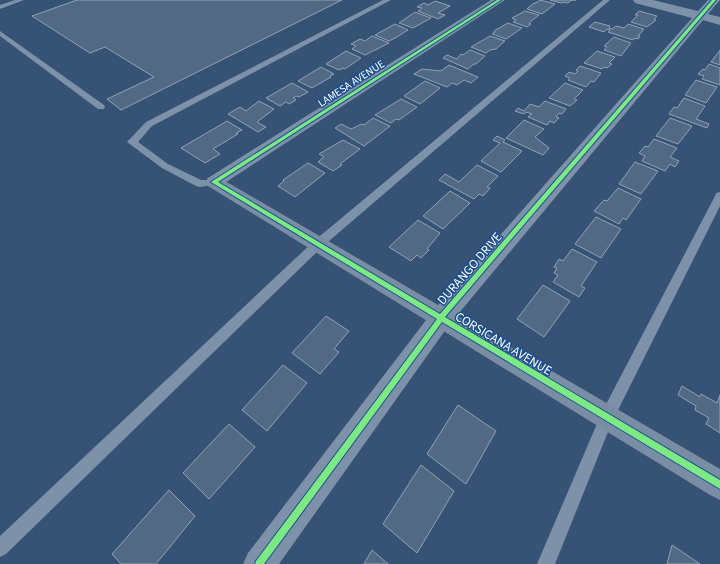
<svg xmlns="http://www.w3.org/2000/svg" width="720" height="564" viewBox="0 0 720 564" font-family="'Source Sans 3',sans-serif">
	<style>
		.building { fill: #526984; stroke: #92a2b6 }
		.lines { fill: none; stroke-linecap: round; stroke-linejoin: round }
		.lane { fill: #7d92a8; fill-rule: evenodd }
		.street { fill: #7d92a8; fill-rule: evenodd }
		.secondary { fill: #798da4; fill-rule: evenodd }
		.cycleway-casing { stroke: #1b4f8f; stroke-width: 2 }
		.cycleway { fill: #7ce984; fill-rule: evenodd }
		.labels { text-anchor: middle; stroke-width: 3; stroke-linejoin: round; paint-order: stroke }
		.far-street-label { font-size: 11px; fill: #fff; stroke: #1b4f8f }
		.street-label { font-size: 13px; fill: #fff; stroke: #1b4f8f }
	</style>
	<rect width="100%" height="100%" fill="#365274"/>
	<g class="building">
		<path d="M 77,0 L 342,0 L 121,110 L 107,99 L 154,77 L 105,47 L 90,53 L 32,16 Z"/>
		<path d="M 540,0 L 555,4 L 542,14 L 527,9 L 534,3 L 536,3 Z"/>
		<path d="M 550,0 L 576,0 L 572,0 L 568,3 L 563,2 L 561,3 Z"/>
		<path d="M 435,1 L 450,6 L 438,13 L 445,15 L 438,19 L 418,11 L 422,8 L 417,7 L 424,3 L 428,5 Z"/>
		<path d="M 525,11 L 539,15 L 529,23 L 531,24 L 527,27 L 513,22 L 516,20 L 512,18 Z"/>
		<path d="M 639,11 L 657,16 L 654,19 L 656,20 L 647,27 L 631,22 L 638,15 L 635,15 Z"/>
		<path d="M 415,12 L 431,18 L 413,28 L 399,23 Z"/>
		<path d="M 595,22 L 610,26 L 609,28 L 612,29 L 616,26 L 624,28 L 628,24 L 644,29 L 638,36 L 640,36 L 638,39 L 635,38 L 633,40 L 608,32 L 610,30 L 607,29 L 604,32 L 589,27 Z"/>
		<path d="M 508,23 L 522,28 L 506,39 L 492,34 L 495,32 L 494,31 Z"/>
		<path d="M 395,24 L 408,30 L 397,37 L 389,41 L 375,35 Z"/>
		<path d="M 372,36 L 389,43 L 365,55 L 352,49 L 356,46 L 351,44 L 360,39 L 365,41 Z"/>
		<path d="M 490,36 L 505,41 L 496,49 L 490,50 L 486,53 L 471,47 Z"/>
		<path d="M 614,37 L 631,43 L 621,56 L 604,50 L 607,47 L 604,46 Z"/>
		<path d="M 470,50 L 485,56 L 476,64 L 474,64 L 468,69 L 443,58 L 447,55 L 457,59 L 461,54 L 463,55 Z"/>
		<path d="M 720,50 L 720,65 L 711,62 Z"/>
		<path d="M 346,51 L 361,58 L 345,69 L 343,68 L 339,70 L 326,64 Z"/>
		<path d="M 597,51 L 615,57 L 609,63 L 612,64 L 607,68 L 604,67 L 602,69 L 584,63 Z"/>
		<path d="M 709,64 L 720,68 L 720,85 L 702,79 L 704,76 L 698,74 L 703,69 L 705,70 Z"/>
		<path d="M 449,65 L 478,77 L 471,83 L 464,80 L 457,85 L 452,83 L 447,87 L 414,74 L 422,69 L 441,71 Z"/>
		<path d="M 580,66 L 601,73 L 594,82 L 591,81 L 586,87 L 568,80 L 570,78 L 565,76 L 569,72 L 575,74 L 578,71 L 576,70 Z"/>
		<path d="M 321,67 L 334,74 L 330,76 L 331,77 L 312,88 L 298,81 Z"/>
		<path d="M 696,80 L 717,87 L 706,103 L 685,95 Z"/>
		<path d="M 425,81 L 440,88 L 420,104 L 404,96 Z"/>
		<path d="M 292,83 L 308,92 L 299,97 L 297,96 L 293,98 L 296,100 L 289,104 L 286,102 L 280,106 L 266,98 Z"/>
		<path d="M 565,83 L 583,90 L 574,99 L 577,100 L 570,106 L 549,98 Z"/>
		<path d="M 684,98 L 705,106 L 696,119 L 709,124 L 707,128 L 669,114 L 674,107 L 677,108 Z"/>
		<path d="M 401,99 L 417,107 L 399,120 L 396,119 L 391,123 L 375,115 Z"/>
		<path d="M 259,101 L 274,109 L 257,122 L 266,127 L 258,132 L 228,114 L 240,107 L 246,111 Z"/>
		<path d="M 545,101 L 566,109 L 562,114 L 559,113 L 556,117 L 559,118 L 554,123 L 550,121 L 547,125 L 528,117 L 532,114 L 526,112 L 524,114 L 515,111 L 518,108 L 524,111 L 530,104 L 539,107 Z"/>
		<path d="M 373,118 L 390,126 L 364,146 L 335,128 L 341,124 L 351,129 L 362,124 L 364,125 Z"/>
		<path d="M 670,118 L 692,126 L 678,144 L 656,136 Z"/>
		<path d="M 524,120 L 544,129 L 535,137 L 549,148 L 543,155 L 506,138 Z"/>
		<path d="M 227,121 L 242,130 L 236,133 L 238,134 L 213,149 L 220,154 L 205,163 L 181,148 Z"/>
		<path d="M 497,136 L 505,140 L 503,142 L 522,151 L 501,172 L 481,161 L 500,143 L 493,140 Z"/>
		<path d="M 654,139 L 677,148 L 670,157 L 679,161 L 675,167 L 670,164 L 665,171 L 642,161 L 645,156 L 639,153 L 645,146 L 648,147 Z"/>
		<path d="M 343,140 L 360,149 L 340,164 L 342,165 L 333,171 L 318,162 L 324,157 L 319,154 Z"/>
		<path d="M 635,162 L 658,171 L 641,194 L 619,184 Z"/>
		<path d="M 308,163 L 325,173 L 295,197 L 278,186 L 284,181 L 283,180 Z"/>
		<path d="M 477,165 L 498,176 L 487,187 L 490,188 L 483,196 L 479,194 L 474,199 L 439,180 L 445,174 L 459,182 Z"/>
		<path d="M 618,188 L 641,199 L 626,220 L 623,218 L 619,224 L 594,211 L 604,200 L 607,201 Z"/>
		<path d="M 450,191 L 470,203 L 443,229 L 423,216 Z"/>
		<path d="M 596,217 L 621,229 L 601,258 L 575,244 Z"/>
		<path d="M 418,220 L 440,233 L 427,249 L 429,250 L 421,258 L 417,255 L 411,261 L 389,247 Z"/>
		<path d="M 572,249 L 597,262 L 581,286 L 585,288 L 579,297 L 553,282 L 558,275 L 554,273 L 557,268 L 554,267 L 559,259 L 563,261 Z"/>
		<path d="M 543,285 L 570,301 L 544,337 L 517,319 Z"/>
		<path d="M 326,316 L 349,331 L 334,349 L 339,352 L 320,374 L 292,353 Z"/>
		<path d="M 283,365 L 307,383 L 267,431 L 242,410 Z"/>
		<path d="M 682,386 L 700,397 L 701,394 L 717,403 L 720,395 L 720,433 L 706,424 L 709,418 L 695,410 L 696,406 L 678,395 Z"/>
		<path d="M 458,405 L 496,431 L 466,484 L 427,454 Z"/>
		<path d="M 229,424 L 255,447 L 209,499 L 183,473 Z"/>
		<path d="M 421,465 L 454,491 L 417,553 L 383,524 Z"/>
		<path d="M 169,490 L 195,516 L 156,564 L 121,564 L 112,554 Z"/>
		<path d="M 672,545 L 700,564 L 667,564 Z"/>
		<path d="M 372,550 L 388,564 L 364,564 Z"/>
	</g>
	<g class="lines">
		<g class="lane">
			<path d="M 15,0 L 24,0 L 0,9 L 0,5 Z"/>
			<path d="M 383,0 L 391,0 L 152,126 L 138,142 L 168,164 L 201,180 L 218,180 L 219,182 L 218,184 L 200,187 L 196,186 L 162,168 L 127,142 L 146,122 Z"/>
			<path d="M 603,0 L 610,0 L 322,247 L 6,554 L 0,557 L 0,536 L 314,241 Z"/>
			<path d="M 0,31 L 104,105 L 105,107 L 104,109 L 98,109 L 0,36 Z"/>
			<path d="M 720,192 L 720,206 L 612,422 L 555,564 L 537,564 L 602,412 L 715,196 L 716,193 Z"/>
		</g>
		<g class="street">
			<path d="M 491,0 L 505,0 L 220,186 L 214,188 L 208,186 L 205,182 L 208,178 Z"/>
			<path d="M 633,0 L 653,0 L 698,11 L 708,0 L 720,0 L 708,14 L 720,17 L 720,25 L 703,20 L 449,325 L 279,564 L 243,564 L 248,553 L 433,311 L 692,18 L 635,3 Z"/>
		</g>
		<path class="secondary" d="M 214,176 L 220,178 L 720,469 L 720,500 L 710,495 L 208,186 L 205,182 L 208,178 Z"/>
		<defs>
			<path id="cycleway" d="M 497,0 L 501,0 L 218,182 L 440,314 L 712,0 L 716,0 L 445,317 L 720,480 L 720,489 L 442,322 L 264,564 L 255,564 L 256,561 L 437,319 L 211,182 Z"/>
		</defs>
		<use href="#cycleway" class="cycleway-casing"/>
		<use href="#cycleway" class="cycleway"/>
	</g>
	<g class="labels">
		<g class="far-street-label">
			<text transform="translate(351 83) rotate(-33)" y="4">LAMESA AVENUE</text>
		</g>
		<g class="street-label">
			<text transform="translate(469 268) rotate(-49)" y="5">DURANGO DRIVE</text>
			<text transform="translate(504 343) rotate(31)" y="5">CORSICANA AVENUE</text>
		</g>
	</g>
</svg>
